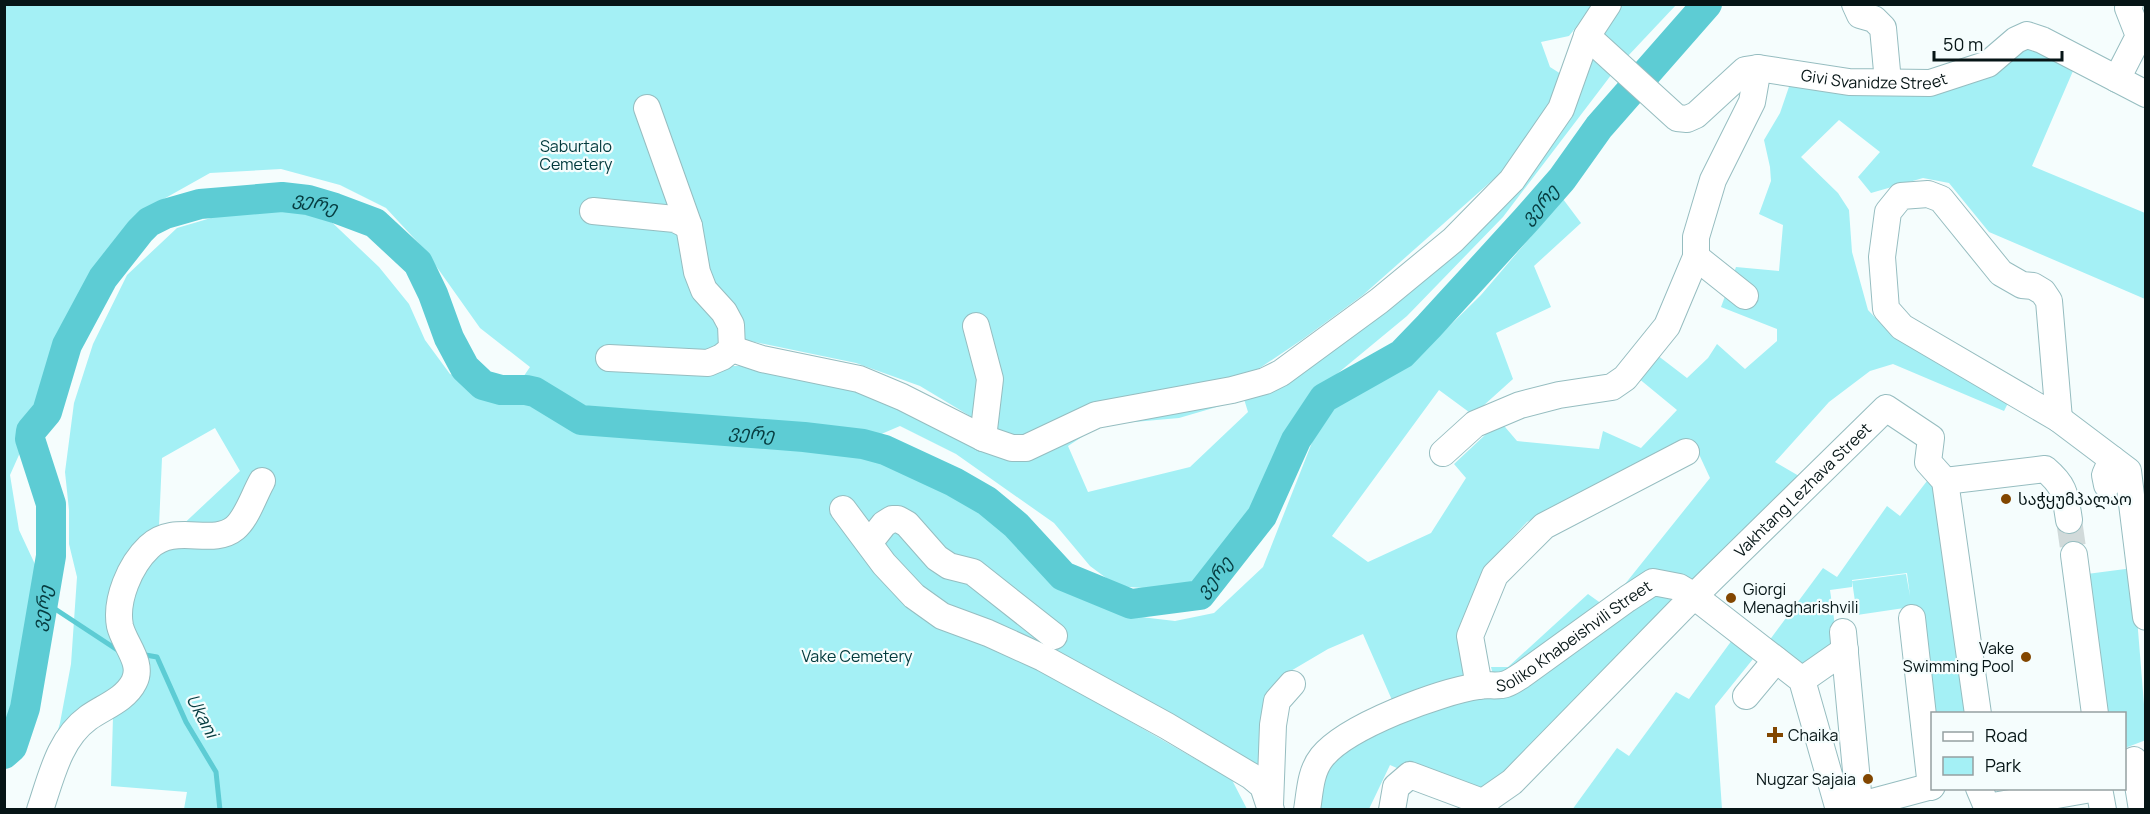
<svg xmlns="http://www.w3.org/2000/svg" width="2150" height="814" viewBox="0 0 2150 814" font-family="Manrope,'Noto Sans Georgian',sans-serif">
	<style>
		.green { fill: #a4f0f5; fill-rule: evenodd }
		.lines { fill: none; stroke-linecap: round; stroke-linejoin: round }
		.stream { stroke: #5dccd4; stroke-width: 5 }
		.river { stroke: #5dccd4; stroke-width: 30 }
		.minor-tunnel { stroke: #d1dada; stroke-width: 26; stroke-dasharray: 26 13; stroke-linecap: butt }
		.minor-casing { stroke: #96bdc0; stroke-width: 28 }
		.minor { stroke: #fff; stroke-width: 26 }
		.poi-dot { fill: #824600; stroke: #f5fdfd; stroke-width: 2 }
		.labels { text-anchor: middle; stroke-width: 4.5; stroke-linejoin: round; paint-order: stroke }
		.street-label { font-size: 16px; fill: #061516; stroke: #f5fdfd }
		.park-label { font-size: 16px; fill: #01393c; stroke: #f5fdfd }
		.poi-label { font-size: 16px; fill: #061516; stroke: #f5fdfd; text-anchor: start }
		.water-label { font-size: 18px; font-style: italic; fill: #063c40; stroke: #f5fdfd }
	</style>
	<rect width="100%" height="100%" fill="#f5fdfd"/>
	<g class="green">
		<path d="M 4,5 L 1594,5 L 1569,36 L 1541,42 L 1550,67 L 1561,74 L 1561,85 L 1513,162 L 1363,295 L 1303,339 L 1248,376 L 1032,436 L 1006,434 L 975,419 L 920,386 L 856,363 L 750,341 L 723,341 L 724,350 L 733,366 L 750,366 L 858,388 L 1004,456 L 1095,421 L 1169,412 L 1362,326 L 1570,109 L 1585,82 L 1594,55 L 1618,66 L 1503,217 L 1407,316 L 1309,397 L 1300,411 L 1258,507 L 1224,557 L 1192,587 L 1156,589 L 1117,586 L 1090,566 L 1054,523 L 956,454 L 900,426 L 837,453 L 875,457 L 945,489 L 1011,532 L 1055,581 L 1124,615 L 1175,621 L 1214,613 L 1263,567 L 1313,440 L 1335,407 L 1424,351 L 1481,295 L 1563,199 L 1581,223 L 1534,266 L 1551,307 L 1496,333 L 1513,379 L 1473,415 L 1439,390 L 1332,536 L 1368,562 L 1431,533 L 1466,478 L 1454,464 L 1500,421 L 1517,441 L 1599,449 L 1603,431 L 1641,448 L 1677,410 L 1632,373 L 1644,345 L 1687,378 L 1708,358 L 1717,344 L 1745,369 L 1777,341 L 1777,329 L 1721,307 L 1736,267 L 1779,271 L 1783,225 L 1759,214 L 1771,181 L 1770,167 L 1764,140 L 1780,113 L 1792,78 L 1927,91 L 2020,43 L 2076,64 L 2032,166 L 2145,213 L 2145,299 L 1989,232 L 1949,183 L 1923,178 L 1871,193 L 1858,177 L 1880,152 L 1839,120 L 1801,157 L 1838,193 L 1849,210 L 1852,252 L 1868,310 L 1886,329 L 2010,399 L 2004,411 L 1893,364 L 1870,371 L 1829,402 L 1775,462 L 1811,483 L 1695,591 L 1659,578 L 1519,671 L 1493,675 L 1491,667 L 1508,667 L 1588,594 L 1602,604 L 1617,594 L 1710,478 L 1697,450 L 1684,446 L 1527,522 L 1487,565 L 1469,675 L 1392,700 L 1363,634 L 1328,649 L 1289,672 L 1270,788 L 1079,692 L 1232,780 L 1247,809 L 184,809 L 187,792 L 111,786 L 113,717 L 52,751 L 60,723 L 71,664 L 77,577 L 69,544 L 69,510 L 65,472 L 74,403 L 93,344 L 127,275 L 177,228 L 255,205 L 321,212 L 379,267 L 409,304 L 425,340 L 450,374 L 479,383 L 515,389 L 530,367 L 480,328 L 424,249 L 386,208 L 340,185 L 281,169 L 210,173 L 153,205 L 94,288 L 66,340 L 40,408 L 10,475 L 19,530 L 40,575 L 43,588 L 22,709 L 8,736 L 5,737 ZM 1244,399 L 1248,412 L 1190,467 L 1088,492 L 1068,446 L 1100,425 L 1179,418 ZM 215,428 L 240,471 L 176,531 L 159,526 L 162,458 Z"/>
		<path d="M 1618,5 L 1676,5 L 1627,57 L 1597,35 Z"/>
		<path d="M 1937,468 L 1973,713 L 1932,714 L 1911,607 L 1857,615 L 1852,581 L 1906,574 L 1910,596 L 1907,573 L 1852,580 L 1852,587 L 1830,590 L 1838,648 L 1799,670 L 1766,645 L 1823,568 L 1837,577 L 1887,506 L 1900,516 Z"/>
		<path d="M 2133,568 L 2145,717 L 2146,740 L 2125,748 L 2124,714 L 2104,713 L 2087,574 Z"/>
		<path d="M 1654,586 L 1688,598 L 1474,802 L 1390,765 L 1369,809 L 1317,810 L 1322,776 L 1338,751 L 1478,690 Z"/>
		<path d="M 1735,636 L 1757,654 L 1715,706 L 1722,809 L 1572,810 L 1617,748 L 1629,756 L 1676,692 L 1689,699 Z"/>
	</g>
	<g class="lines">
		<g class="stream">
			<path d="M 43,601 L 119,651"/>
			<path d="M 140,654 L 157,657 L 186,722 L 216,772 L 220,810"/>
		</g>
		<path class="river" id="s1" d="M 4,754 L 12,747 L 25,708 L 51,556 L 51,504 L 30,439 L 31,431 L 47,412 L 67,345 L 103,278 L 140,231 L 149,222 L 165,214 L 200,204 L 282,197 L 308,200 L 335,208 L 375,223 L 418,263 L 433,294 L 449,338 L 465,368 L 483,385 L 501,390 L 526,390 L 535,392 L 581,420 L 804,437 L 863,444 L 885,450 L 954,482 L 987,501 L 1016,525 L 1063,576 L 1131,604 L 1200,595 L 1262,516 L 1296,440 L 1324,398 L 1402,354 L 1429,326 L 1526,220 L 1562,179 L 1599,127 L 1707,4"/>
		<path class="minor-tunnel" d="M 2069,520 L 2074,555"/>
		<defs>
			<g id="minor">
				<path d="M 1855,4 L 1860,15 L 1874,19 L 1883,28 L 1888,82"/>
				<path d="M 1587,36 L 1677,118 L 1687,119 L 1696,115 L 1745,70 L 1758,68"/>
				<path d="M 2117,79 L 2139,36 L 2128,8 L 2130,4"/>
				<path d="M 1928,194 L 1941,199 L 2001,273 L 2022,285 L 2033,286 L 2043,292 L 2049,301 L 2059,419 L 1902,327 L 1886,309 L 1882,257 L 1888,212 L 1901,196 Z"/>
				<path d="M 593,211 L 675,219 L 689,226"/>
				<path id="s2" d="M 1745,296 L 1696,257 L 1696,237 L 1713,180 L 1752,102 L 1758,68 L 1849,82 L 1930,83 L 1988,64 L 2016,40 L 2027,35 L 2042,40 L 2146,94"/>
				<path d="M 976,326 L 990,379 L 983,438"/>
				<path d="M 732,349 L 762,359 L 859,379 L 902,397 L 983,438 L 1012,448 L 1026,448 L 1096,415 L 1232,390 L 1265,381 L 1281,373 L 1379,301 L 1453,240 L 1512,180 L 1561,109 L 1587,36 L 1608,4"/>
				<path d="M 609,358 L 708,363 L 722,357 L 732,349 L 731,325 L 724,312 L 704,290 L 697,272 L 689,226 L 647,108"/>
				<path d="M 2059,419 L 2128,471 L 2146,617"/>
				<path d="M 1443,453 L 1475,424 L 1520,405 L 1559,395 L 1612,387 L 1625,378 L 1667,326 L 1696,257"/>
				<path d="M 1945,481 L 2045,469 C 2065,486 2065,494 2069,520"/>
				<path d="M 2107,485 L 2105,475 L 2112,459"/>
				<path d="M 843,509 L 884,564 L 914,596 L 942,616 L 988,633 L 1043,658 L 1167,726 L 1251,776 L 1263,786 L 1271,810"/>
				<path d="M 869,543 L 884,524 L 892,519 L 898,519 L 907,524 L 937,558 L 949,566 L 973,572 L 1054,636"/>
				<path d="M 2074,555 L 2095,714"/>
				<path d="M 1912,618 L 1931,787"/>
				<path d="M 1843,632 L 1858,792 L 1861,805"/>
				<path d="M 1802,680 L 1845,650"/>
				<path d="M 1479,686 L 1470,636 L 1495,575 L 1544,526 L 1686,452"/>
				<path d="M 1746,696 L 1776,660"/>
				<path d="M 2134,760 L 2142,810"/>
				<path d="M 1979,788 L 1987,807 L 2097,788"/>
				<path d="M 2099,788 L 2103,810"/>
				<path d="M 1270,805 L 1273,725 L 1277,701 L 1292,684"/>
				<path d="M 40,810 C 51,778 59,739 88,718 C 103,707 125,700 134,682 C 144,663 124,644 120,626 C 115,600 130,565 149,547 C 175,522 212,547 235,528 C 247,518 254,495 262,481"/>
				<path id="s3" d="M 1307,810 C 1310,792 1310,772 1322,757 C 1347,726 1439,692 1479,686 C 1487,684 1498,687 1506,684 C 1512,682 1517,678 1522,675 L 1627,599 L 1653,582 L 1679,587 L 1694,596 L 1802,680 L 1839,810"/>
				<path d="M 1392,810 L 1396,787 L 1410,775 L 1485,803"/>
				<path id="s4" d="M 1482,810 L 1489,798 L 1512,782 L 1682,608 L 1886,408 L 1931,438 L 1928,462 L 1945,481 L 1978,714"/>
				<path d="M 1856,810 L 1861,805 L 1932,786"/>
			</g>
		</defs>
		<use href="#minor" class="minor-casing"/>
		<use href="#minor" class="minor"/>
	</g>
	<g class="poi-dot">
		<circle cx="2006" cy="499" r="6"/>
		<circle cx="1731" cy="598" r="6"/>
		<circle cx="2026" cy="657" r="6"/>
		<path d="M1772 726h6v6h6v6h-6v6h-6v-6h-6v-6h6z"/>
		<circle cx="1868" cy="779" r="6"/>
	</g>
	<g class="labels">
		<g class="street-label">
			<text dy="6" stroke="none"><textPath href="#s2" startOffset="381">Givi Svanidze Street</textPath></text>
			<text dy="6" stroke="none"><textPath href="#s4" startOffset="454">Vakhtang Lezhava Street</textPath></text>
			<text dy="6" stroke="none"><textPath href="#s3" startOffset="340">Soliko Khabeishvili Street</textPath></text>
		</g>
		<g class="park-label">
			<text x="576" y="152">Saburtalo<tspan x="576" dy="18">Cemetery</tspan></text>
			<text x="857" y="662">Vake Cemetery</text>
		</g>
		<g class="poi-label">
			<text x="2018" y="505">საჭყუმპალაო</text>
			<text x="1743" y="595">Giorgi<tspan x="1743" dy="18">Menagharishvili</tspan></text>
			<text x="2014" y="654" text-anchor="end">Vake<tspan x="2014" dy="18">Swimming Pool</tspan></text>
			<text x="1788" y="741">Chaika</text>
			<text x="1856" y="785" text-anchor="end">Nugzar Sajaia</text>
		</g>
		<g class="water-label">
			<text dy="6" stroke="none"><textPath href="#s1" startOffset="2314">ვერე</textPath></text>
			<text dy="6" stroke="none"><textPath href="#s1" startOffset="748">ვერე</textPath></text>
			<text dy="6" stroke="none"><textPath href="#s1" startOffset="1288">ვერე</textPath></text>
			<text dy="6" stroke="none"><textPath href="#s1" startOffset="1810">ვერე</textPath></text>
			<text dy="6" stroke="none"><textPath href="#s1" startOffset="153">ვერე</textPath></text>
			<text transform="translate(202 716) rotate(62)" y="6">Ukani</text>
		</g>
	</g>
	<rect width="2150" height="814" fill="none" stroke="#061516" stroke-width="12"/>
	<rect x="1931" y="712" width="195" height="78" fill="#f5fdfd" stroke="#95a0a1" stroke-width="1.5"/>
	<rect x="1943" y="732" width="30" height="9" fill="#ffffff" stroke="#95a0a1" stroke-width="1.5"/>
	<text x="1985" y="742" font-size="18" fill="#061516">Road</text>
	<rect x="1943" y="757" width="30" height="18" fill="#a4f0f5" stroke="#95a0a1" stroke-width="1.5"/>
	<text x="1985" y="772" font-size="18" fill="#061516">Park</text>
	<path d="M1934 51v9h128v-9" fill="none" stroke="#061516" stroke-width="3"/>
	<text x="1943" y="51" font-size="18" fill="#061516" stroke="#f5fdfd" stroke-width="4.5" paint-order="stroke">50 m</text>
</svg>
